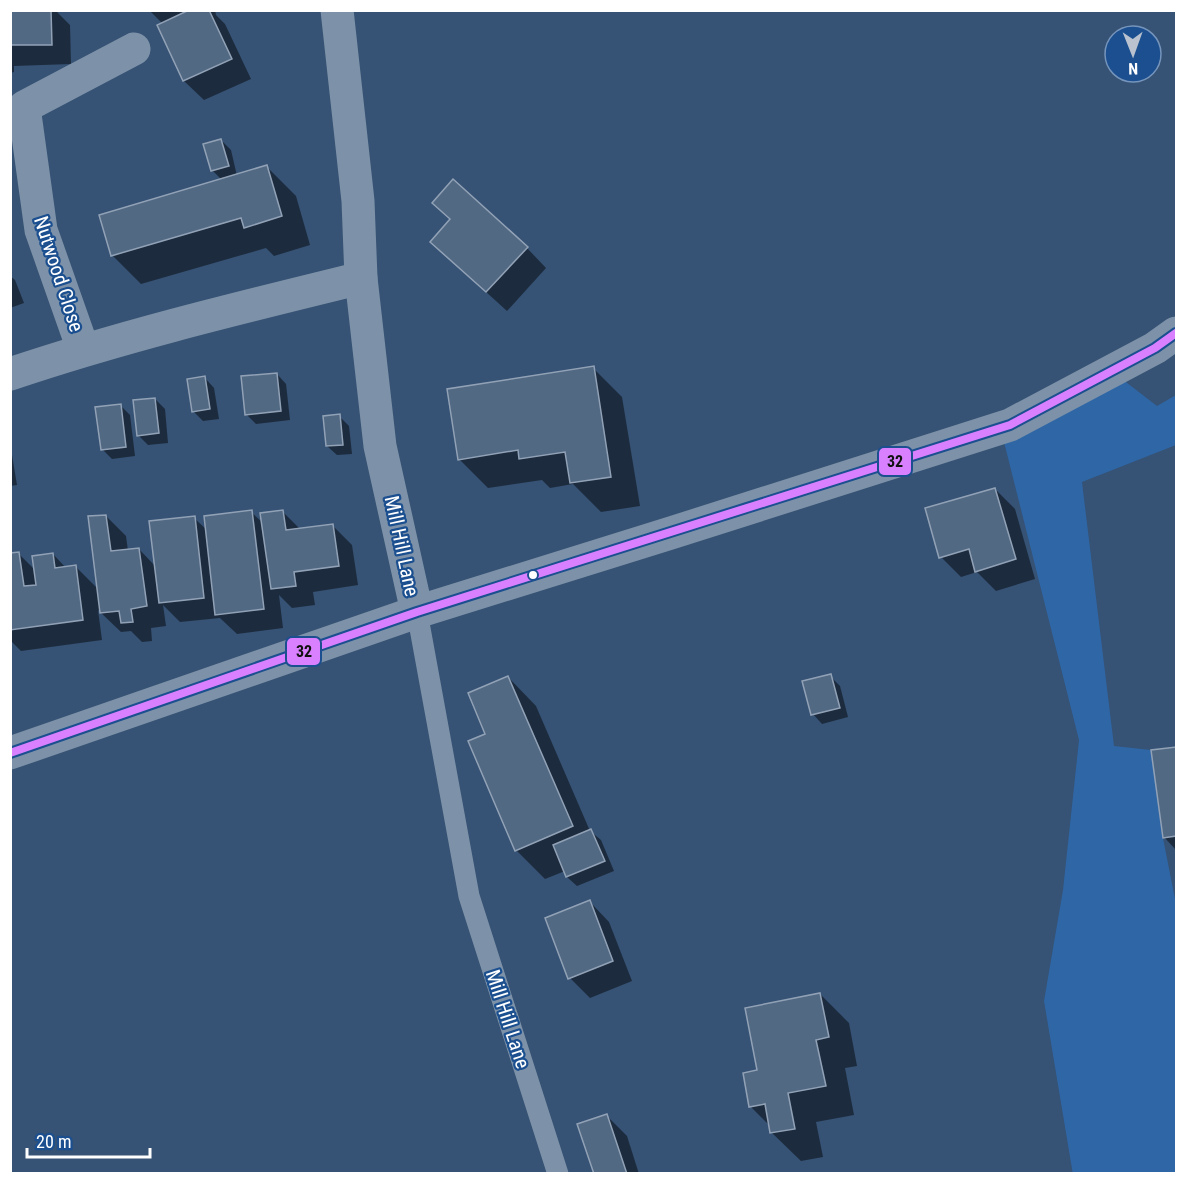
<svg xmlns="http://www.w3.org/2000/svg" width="1187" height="1184" viewBox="0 0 1187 1184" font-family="'Roboto Condensed',sans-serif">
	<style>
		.green { fill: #2f66a5 }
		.shadow { fill: #0007 }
		.building { fill: #526984; stroke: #92a2b6; stroke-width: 1.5 }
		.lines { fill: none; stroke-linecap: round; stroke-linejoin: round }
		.service { stroke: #7d92a8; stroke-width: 21 }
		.minor { stroke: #7d92a8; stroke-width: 33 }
		.bus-1-casing { stroke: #1b4f8f; stroke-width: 12 }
		.bus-1 { stroke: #d880ff; stroke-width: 8 }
		.bus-dot { fill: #fff; stroke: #1b4f8f; stroke-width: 2 }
		.labels { text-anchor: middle; stroke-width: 4.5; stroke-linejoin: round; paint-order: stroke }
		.street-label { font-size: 20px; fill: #fff; stroke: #1b4f8f }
		.line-badge { stroke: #1b4f8f; stroke-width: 2 }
		.pale-badge-label { font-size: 16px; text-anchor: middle; font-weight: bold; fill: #111 }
	</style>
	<rect width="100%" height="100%" fill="#365274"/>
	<path class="green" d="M 1122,379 L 1157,406 L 1176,395 L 1176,445 L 1082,482 L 1114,746 L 1151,750 L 1163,838 L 1176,904 L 1176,1173 L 1073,1174 L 1072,1169 L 1044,1001 L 1063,890 L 1079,740 L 1004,442 Z"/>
	<g class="shadow">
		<path d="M 10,10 L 55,10 L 70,25 L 71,64 L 14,66 L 14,72 L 10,73 Z"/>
		<path d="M 149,10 L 215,10 L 216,15 L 225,24 L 251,79 L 204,100 L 184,81 L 159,26 L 163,24 Z"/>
		<path d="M 221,140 L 231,150 L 237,176 L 267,167 L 296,196 L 310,245 L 274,256 L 266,248 L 141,284 L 112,255 L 222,180 L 212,170 Z"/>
		<path d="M 434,203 L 527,248 L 546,268 L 507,311 L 452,261 L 451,220 Z"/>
		<path d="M 10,276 L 15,280 L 24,303 L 10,308 Z"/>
		<path d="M 593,368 L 622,397 L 640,506 L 601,512 L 573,484 L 550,488 L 542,480 L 488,488 L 459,459 Z"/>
		<path d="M 277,374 L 286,384 L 290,420 L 256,424 L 246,414 Z"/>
		<path d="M 205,378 L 214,388 L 219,419 L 203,421 L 193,411 Z"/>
		<path d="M 155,399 L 165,409 L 168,443 L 148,445 L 138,435 Z"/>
		<path d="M 120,405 L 130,415 L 135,456 L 112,459 L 102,449 Z"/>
		<path d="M 339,416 L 349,426 L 352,454 L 337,455 L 327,446 Z"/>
		<path d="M 10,443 L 17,485 L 10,486 Z"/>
		<path d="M 995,489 L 1015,509 L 1035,579 L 996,591 L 977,572 L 961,577 L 941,557 Z"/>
		<path d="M 282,511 L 301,530 L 332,525 L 352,545 L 358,585 L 313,592 L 315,605 L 292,608 L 279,595 L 283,628 L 237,634 L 220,618 L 180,622 L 163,605 L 166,626 L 151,628 L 152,641 L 142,642 L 131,631 L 121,632 L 98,610 L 102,640 L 21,651 L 10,640 L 10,555 L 19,554 L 36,571 L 53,554 L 66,568 L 75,566 L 98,589 L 106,516 L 126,536 L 128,551 L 139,549 L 156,567 L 194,518 L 207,530 L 251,512 L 263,523 Z"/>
		<path d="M 830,676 L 840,686 L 848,717 L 822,724 L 813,714 Z"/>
		<path d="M 508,677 L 536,706 L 590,831 L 601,840 L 614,871 L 577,886 L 567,877 L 565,871 L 545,879 L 516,850 L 487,735 Z"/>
		<path d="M 1176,749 L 1176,850 L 1164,837 L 1153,752 Z"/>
		<path d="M 590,902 L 609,922 L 632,981 L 590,998 L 570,978 Z"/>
		<path d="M 820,994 L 849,1023 L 857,1066 L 845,1068 L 854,1115 L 816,1122 L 823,1157 L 801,1161 L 772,1133 L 770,1126 L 751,1107 L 745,1074 L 759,1071 Z"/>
		<path d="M 607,1116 L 627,1136 L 639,1174 L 595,1174 Z"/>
	</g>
	<g class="building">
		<path d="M 10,10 L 51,10 L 52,45 L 10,45 Z"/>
		<path d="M 189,10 L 209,10 L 232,59 L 183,81 L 157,25 Z"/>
		<path d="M 221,139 L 229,166 L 211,171 L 203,144 Z"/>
		<path d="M 267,165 L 282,216 L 244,228 L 241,218 L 111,256 L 99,215 Z"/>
		<path d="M 453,179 L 528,247 L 486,292 L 430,242 L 450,219 L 432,203 Z"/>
		<path d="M 594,366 L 611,477 L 570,483 L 565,452 L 519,459 L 518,450 L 458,460 L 447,389 Z"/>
		<path d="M 277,373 L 281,411 L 245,415 L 241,376 Z"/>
		<path d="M 205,376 L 210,409 L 192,412 L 187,379 Z"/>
		<path d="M 155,398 L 159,433 L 137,436 L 133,400 Z"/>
		<path d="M 121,404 L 126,447 L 101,450 L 95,407 Z"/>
		<path d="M 340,414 L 343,445 L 326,446 L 323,416 Z"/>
		<path d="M 995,488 L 1016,559 L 975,572 L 969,549 L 939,558 L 925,508 Z"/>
		<path d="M 252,510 L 264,609 L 215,615 L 204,516 Z"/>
		<path d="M 283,510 L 286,530 L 333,524 L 339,566 L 294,572 L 296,586 L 271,589 L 260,513 Z"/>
		<path d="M 106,515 L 111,551 L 139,548 L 147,606 L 131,609 L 133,622 L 121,623 L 119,611 L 100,613 L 88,516 Z"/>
		<path d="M 195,516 L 204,598 L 159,603 L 149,521 Z"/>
		<path d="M 19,552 L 24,586 L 36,585 L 32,556 L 53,553 L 55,568 L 76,565 L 83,620 L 10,630 L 10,553 Z"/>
		<path d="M 831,674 L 840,708 L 811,715 L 802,681 Z"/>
		<path d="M 508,676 L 573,826 L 515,851 L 468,741 L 485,734 L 468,693 Z"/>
		<path d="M 1176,747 L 1176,836 L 1163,838 L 1151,750 Z"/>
		<path d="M 591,829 L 605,861 L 566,877 L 553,845 Z"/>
		<path d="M 590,900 L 613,961 L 568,979 L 545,918 Z"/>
		<path d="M 820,993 L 829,1037 L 816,1040 L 826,1086 L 788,1093 L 795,1129 L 770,1133 L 765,1104 L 749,1107 L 743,1073 L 757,1070 L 745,1008 Z"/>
		<path d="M 607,1114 L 627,1174 L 594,1174 L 577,1124 Z"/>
	</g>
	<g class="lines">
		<path class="service" d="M 417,612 L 469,896 L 558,1174"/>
		<g class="minor">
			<path d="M 337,10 L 358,201 L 361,278 L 380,446 L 417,612"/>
			<path d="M 83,349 L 41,230 L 24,107 L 134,49"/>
			<path d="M 10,374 C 126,335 243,307 361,278"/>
			<path d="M 10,753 L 417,612 L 674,532 L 1010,425 L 1155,348 L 1176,333"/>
		</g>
		<defs>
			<path id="bus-1" d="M 10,753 L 417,612 L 1010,425 L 1155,348 L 1176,333"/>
		</defs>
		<use href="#bus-1" class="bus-1-casing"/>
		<use href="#bus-1" class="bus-1"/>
	</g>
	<circle class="bus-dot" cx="533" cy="575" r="5"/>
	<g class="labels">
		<g class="street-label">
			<text transform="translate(59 274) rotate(72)" y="7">Nutwood Close</text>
			<text transform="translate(402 546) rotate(78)" y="7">Mill Hill Lane</text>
			<text transform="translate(508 1019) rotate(72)" y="7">Mill Hill Lane</text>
		</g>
	</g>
	<g class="line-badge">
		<rect x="878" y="447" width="34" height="29" rx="6" fill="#d880ff"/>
		<rect x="286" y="637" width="35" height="29" rx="6" fill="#d880ff"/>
	</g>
	<g class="pale-badge-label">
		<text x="895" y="467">32</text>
		<text x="304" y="657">32</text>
	</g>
	<rect width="1187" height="1184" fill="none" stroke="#ffffff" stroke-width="24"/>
	<g transform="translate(1133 54) rotate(179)"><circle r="28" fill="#1b4f8f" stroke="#7695bc" stroke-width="1.5"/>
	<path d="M0-4.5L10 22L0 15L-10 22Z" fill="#b9c2ce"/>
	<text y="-9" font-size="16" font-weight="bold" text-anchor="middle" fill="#ffffff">N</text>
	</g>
	<path d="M27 1148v9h123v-9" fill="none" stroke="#ffffff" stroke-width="3"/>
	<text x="36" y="1148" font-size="18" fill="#ffffff" stroke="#1b4f8f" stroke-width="4.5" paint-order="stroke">20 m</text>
</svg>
